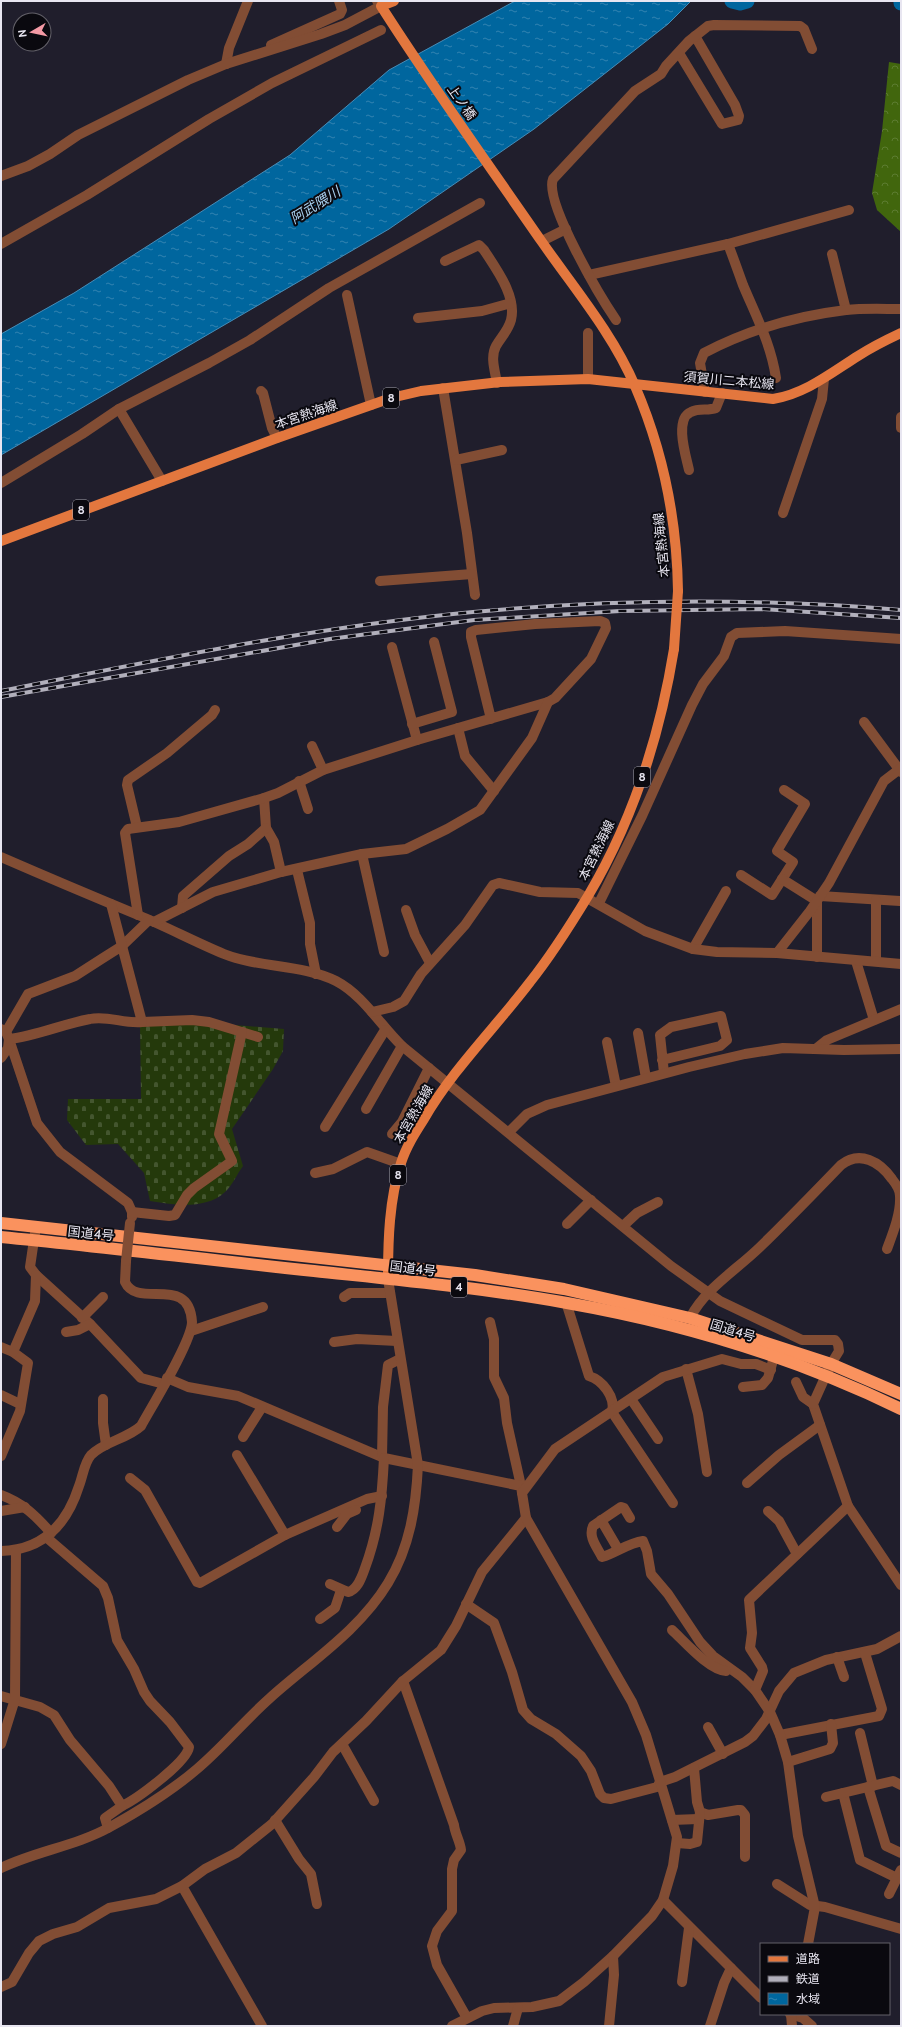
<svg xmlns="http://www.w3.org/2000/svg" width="902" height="2027" viewBox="0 0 902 2027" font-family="Cabin,'Noto Sans JP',sans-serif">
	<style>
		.forest { fill: url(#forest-crowns) }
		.cemetery { fill: url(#cemetery-stones) }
		.water { fill: url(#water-ripples); stroke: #468cb7 }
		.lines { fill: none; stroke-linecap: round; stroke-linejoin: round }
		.river { stroke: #00669e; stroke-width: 15 }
		.minor { stroke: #824d34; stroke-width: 10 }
		.major { stroke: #e3773e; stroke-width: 10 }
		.highway { stroke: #fa925e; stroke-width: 12 }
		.rail-casing { stroke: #b1afbb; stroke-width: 4 }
		.rail { stroke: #0a090f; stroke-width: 2.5; stroke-dasharray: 8; stroke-linecap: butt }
		.minor-bridge { stroke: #824d34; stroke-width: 10 }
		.major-bridge { stroke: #e3773e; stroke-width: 10 }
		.labels { text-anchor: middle; stroke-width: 4; stroke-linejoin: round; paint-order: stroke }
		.shield { fill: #0a090f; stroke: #a5a4ad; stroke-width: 1 }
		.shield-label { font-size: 12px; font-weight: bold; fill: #e8e6f1 }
		.street-label { font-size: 13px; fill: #e8e6f1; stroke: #0a090f }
		.water-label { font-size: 14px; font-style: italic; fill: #aad1f0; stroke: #0a090f }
	</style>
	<defs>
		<pattern id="forest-crowns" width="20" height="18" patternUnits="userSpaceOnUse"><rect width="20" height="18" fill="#41660d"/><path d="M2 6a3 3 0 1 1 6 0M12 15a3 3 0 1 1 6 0" fill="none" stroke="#5c7c31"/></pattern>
		<pattern id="cemetery-stones" width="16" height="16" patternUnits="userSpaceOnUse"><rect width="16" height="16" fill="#24390b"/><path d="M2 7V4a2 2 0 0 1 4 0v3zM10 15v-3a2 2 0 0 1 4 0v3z" fill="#44562f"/></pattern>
		<pattern id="water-ripples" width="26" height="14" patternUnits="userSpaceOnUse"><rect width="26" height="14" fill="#00669e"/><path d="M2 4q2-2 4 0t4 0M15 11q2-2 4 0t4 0" fill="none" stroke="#3283b1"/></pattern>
	</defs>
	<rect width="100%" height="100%" fill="#201e2c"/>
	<path class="forest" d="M 889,62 L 901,64 L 901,232 L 877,210 L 872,193 L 882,131 Z"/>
	<path class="cemetery" d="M 197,1022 L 284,1029 L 283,1051 L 273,1069 L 232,1129 L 243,1166 C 237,1174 232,1186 225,1192 C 206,1210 173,1205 150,1201 L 144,1173 L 118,1144 L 86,1145 L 67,1120 L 68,1099 L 141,1099 L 140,1024 Z"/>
	<path class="water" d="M 515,1 L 691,1 L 668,24 L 534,129 L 389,229 L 1,455 L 1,334 L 74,293 L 290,155 L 389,70 Z"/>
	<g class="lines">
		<g class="river">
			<path d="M 732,1 L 740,3 L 747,1"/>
			<path d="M 901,1 L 901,3"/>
		</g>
		<g class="minor">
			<path d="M 271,45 L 340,14 L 342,10 L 339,1"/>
			<path d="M 679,53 L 722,124 L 738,120 L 739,116 L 735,105 L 695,36"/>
			<path d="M 226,64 L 229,48 L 248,1"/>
			<path d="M 1,176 L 28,166 L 50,154 L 78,135 L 188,80 L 226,64 L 321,34 L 345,25 L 381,6 L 377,1"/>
			<path d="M 542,241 L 566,229"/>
			<path d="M 1,244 L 87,195 L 209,119 L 272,83 L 381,30"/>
			<path d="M 728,244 C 733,257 738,271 743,285 C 756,316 771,344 776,378"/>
			<path d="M 832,254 L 846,310"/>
			<path d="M 445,261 L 479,245 L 484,250 C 496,269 517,296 511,320 C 508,331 501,337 496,346 C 490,357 495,371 497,383"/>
			<path d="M 589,275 L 728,244 L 849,210"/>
			<path d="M 347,295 L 371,405"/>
			<path d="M 418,318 L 482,311 L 511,303"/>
			<path d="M 616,320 C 601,298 544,202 553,179 L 635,91 L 661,74 L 666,66 L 689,41 L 708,26 L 714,25 L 800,26 L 804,29 L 812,49"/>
			<path d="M 588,379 L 588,333"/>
			<path d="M 443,388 L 467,533 L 475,595"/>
			<path d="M 261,391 L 263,393 L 272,428 L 277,438"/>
			<path d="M 705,392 L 700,363 L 704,353 C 748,330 796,316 846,310 C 864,308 883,309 901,309"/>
			<path d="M 119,409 L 162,481"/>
			<path d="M 901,417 L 901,428"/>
			<path d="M 456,460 L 502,450"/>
			<path d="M 689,470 C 686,456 674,419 691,412 C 699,408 708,411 716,408 L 722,393"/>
			<path d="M 1,483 L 82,434 L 119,409 L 209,363 L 250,340 L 329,288 L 480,203"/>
			<path d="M 783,513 L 822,399 L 824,379"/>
			<path d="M 380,581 L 472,574"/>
			<path d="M 392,647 L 417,740"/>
			<path d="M 864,722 L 901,772"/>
			<path d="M 412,724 L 452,712 L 434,642"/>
			<path d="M 458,728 L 465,756 L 494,791"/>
			<path d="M 312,746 L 323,770"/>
			<path d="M 299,781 L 308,809"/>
			<path d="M 264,798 L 266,828 L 274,842 L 281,872"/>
			<path d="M 137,827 L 127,785 L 128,780 L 167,753 L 212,715 L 215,710"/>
			<path d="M 362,854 L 384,952"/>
			<path d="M 1,857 C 47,877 92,896 138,915 C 167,927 195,942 224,954 C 259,968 302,964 336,981 C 363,995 381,1026 402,1046 L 671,1266 L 720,1301 L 802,1340 L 835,1340 L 838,1344 L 839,1351 L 831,1364 L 813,1404 L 848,1506 L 901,1585"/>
			<path d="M 297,870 L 310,923 L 310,944 L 316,974"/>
			<path d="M 741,875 L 772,895 L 793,862 L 777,851 L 805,804 L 784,790"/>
			<path d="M 782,879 L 817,901 L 817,957"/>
			<path d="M 820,896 L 900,901"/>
			<path d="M 599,903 L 642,816 L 692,705 L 703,684 L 724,656 L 731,637 L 737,633 L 785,631 L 901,639"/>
			<path d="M 182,908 L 183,896 L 229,856 L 248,844 L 266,828"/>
			<path d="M 406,910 L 415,935 L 430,963"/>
			<path d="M 138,915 L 125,833 L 128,829 L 179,822 L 264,798 L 278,793 L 323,770 L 417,740 L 548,702 L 555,698 L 591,659 L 606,628 L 605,623 L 600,621 L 535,624 L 476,630 L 471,632 L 471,637 L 491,719"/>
			<path d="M 154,922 L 213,892 L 281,872 L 362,854 L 406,849 L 447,829 L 480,810 L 532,738 L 548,702"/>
			<path d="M 693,949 L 726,891"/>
			<path d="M 777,953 L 810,911 L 829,883 L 884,781 L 901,768"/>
			<path d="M 856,961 L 874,1020"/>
			<path d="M 876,961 L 876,900"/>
			<path d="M 372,1012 L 393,1007 L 404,1001 L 421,974 L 465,925 L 493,885 L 499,883 L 540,892 L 578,893 L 645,931 L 693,949 L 717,952 L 777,953 L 901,964"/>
			<path d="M 142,1022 L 192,1020 L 209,1022 L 258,1037"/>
			<path d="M 1,1029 L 6,1032 L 9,1039 L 37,1123 L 60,1152 L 128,1203 L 132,1212 L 132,1217"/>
			<path d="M 6,1032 L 28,994 L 75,976 L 103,958 L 122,946 L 149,920"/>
			<path d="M 638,1033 L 646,1078"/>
			<path d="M 607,1042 L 616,1086"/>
			<path d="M 817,1048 L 827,1040 L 901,1009"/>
			<path d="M 1,1058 L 8,1048 L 9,1039 C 37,1036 62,1024 90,1019 C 107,1015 124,1024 142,1022 L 111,904"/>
			<path d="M 662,1060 L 720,1046 L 727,1040 L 721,1016 L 671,1027 L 660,1035 L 664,1073"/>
			<path d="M 366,1109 L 402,1046"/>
			<path d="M 325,1127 L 385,1030"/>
			<path d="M 509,1132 L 527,1114 L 547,1105 L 689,1067 L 745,1054 L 783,1048 L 844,1050 L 901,1049"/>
			<path d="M 392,1134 L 402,1122 L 429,1068"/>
			<path d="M 315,1173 L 333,1169 L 367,1152 L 401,1164"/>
			<path d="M 132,1212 L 169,1216 L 175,1215 L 187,1195 L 194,1188 L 232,1161 L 219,1134 L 242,1032"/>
			<path d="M 567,1224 L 591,1200"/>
			<path d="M 623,1226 L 637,1213 L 658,1202"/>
			<path d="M 35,1233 L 30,1267 L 36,1275 L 90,1324 L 141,1378 L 164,1384"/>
			<path d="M 344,1297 L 350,1293 L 390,1293"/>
			<path d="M 566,1302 L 589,1376 C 602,1380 616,1397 612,1412 L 673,1503"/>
			<path d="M 82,1318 L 103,1297"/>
			<path d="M 690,1318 C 705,1289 735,1271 759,1248 C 787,1221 814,1193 841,1165 C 860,1150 880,1162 892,1179 C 896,1184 900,1190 900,1196 C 901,1213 893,1233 887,1249"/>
			<path d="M 490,1322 L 494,1339 L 494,1377 L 504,1398 L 507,1423 L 521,1486"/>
			<path d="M 191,1331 L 263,1307"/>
			<path d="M 66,1332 L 78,1330 L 90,1324"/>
			<path d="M 334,1342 L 357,1339 L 397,1341"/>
			<path d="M 1,1347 L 13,1352 L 28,1363 L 20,1411 L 1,1456"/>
			<path d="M 13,1352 L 35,1301 L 36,1275"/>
			<path d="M 686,1369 L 698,1414 L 707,1472"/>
			<path d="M 167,1378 L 188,1387 L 238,1396 L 384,1458 L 521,1486 L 522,1493"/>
			<path d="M 796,1382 L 803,1397 L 813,1404"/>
			<path d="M 743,1387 L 762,1385 L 768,1378 L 774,1357"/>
			<path d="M 1,1395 L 20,1404"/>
			<path d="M 103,1399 L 103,1423 L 106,1445"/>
			<path d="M 631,1399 L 658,1439"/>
			<path d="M 243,1437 L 262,1407"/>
			<path d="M 237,1455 L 285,1535"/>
			<path d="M 382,1457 L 383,1407 L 388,1365 L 400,1359"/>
			<path d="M 130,1478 L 145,1490 L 197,1582 L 200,1583 L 285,1535 L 367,1499 L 382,1496"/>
			<path d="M 747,1483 L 779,1455 L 820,1425"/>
			<path d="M 1,1495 C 23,1503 36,1516 51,1533"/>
			<path d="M 1,1511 L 25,1507"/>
			<path d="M 768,1511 L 779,1521 L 797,1554"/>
			<path d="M 630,1518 L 624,1508 L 621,1507 L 593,1526 C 588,1537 597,1547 602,1557 C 616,1553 628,1543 643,1541 L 647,1551 L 651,1574 L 668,1594 L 700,1642 L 713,1656 L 742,1677 L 755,1690"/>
			<path d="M 601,1520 L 618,1549"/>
			<path d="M 337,1527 L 347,1514 L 356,1510"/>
			<path d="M 46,1537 L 103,1586 L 108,1598 L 117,1640 L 134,1669 L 144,1692 L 150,1701 L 170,1722 L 189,1747 C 187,1762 137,1799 122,1806"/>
			<path d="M 1,1551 C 43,1550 67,1524 79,1486 C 83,1476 84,1463 91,1455 C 105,1441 127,1439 141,1426 C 152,1406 192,1341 192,1322 C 189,1273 138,1310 125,1282 L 126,1261"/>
			<path d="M 330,1584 L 348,1592 C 358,1590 362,1576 365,1568 C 379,1530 382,1498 384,1458"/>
			<path d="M 466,1604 L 494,1623 L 512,1672 L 523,1710 L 531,1719 L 556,1734 L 581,1756 L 591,1771 L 600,1794 L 604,1798 L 611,1799 L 657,1787 L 660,1782 L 675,1777 L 745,1742 L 753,1736 L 766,1719 L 779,1691 L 794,1673 L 826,1660 L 877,1649 L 901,1636"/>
			<path d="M 320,1619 L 335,1608 L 341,1590"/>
			<path d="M 672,1630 C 685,1642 709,1670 726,1671"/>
			<path d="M 837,1657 L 844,1677"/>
			<path d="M 403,1681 L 454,1825 C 455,1834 460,1841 461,1850 L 454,1860 L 452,1869 L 452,1911 L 437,1931 L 432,1946 L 437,1965 L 467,2018"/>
			<path d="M 1,1696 L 40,1707 L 54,1715 L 70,1740 L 109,1786 L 122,1806 L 105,1818 L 108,1828"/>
			<path d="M 708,1727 L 723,1754"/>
			<path d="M 860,1733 L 873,1786"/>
			<path d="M 780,1735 L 879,1716 L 882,1709 L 865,1653"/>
			<path d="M 1,1744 L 15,1699 L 16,1551"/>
			<path d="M 342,1744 L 374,1801"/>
			<path d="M 788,1762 L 830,1749 L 833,1743 L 831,1724"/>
			<path d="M 694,1768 L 697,1802 L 700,1812 L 708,1815 L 738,1810 L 741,1810 L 745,1815 L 745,1857"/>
			<path d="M 868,1787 L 886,1846 L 901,1853"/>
			<path d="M 843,1793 L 860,1860 L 897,1878"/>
			<path d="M 826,1797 L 893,1781 L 901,1785"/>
			<path d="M 275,1820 L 299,1859 L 311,1874 L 317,1904"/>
			<path d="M 672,1820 L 698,1819"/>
			<path d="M 677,1843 L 690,1844 L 697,1842 L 700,1812"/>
			<path d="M 1,1868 C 36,1851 76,1846 110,1827 C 141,1810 170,1792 197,1769 C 223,1747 244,1721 270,1698 C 310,1662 359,1631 388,1583 C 410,1547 416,1507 418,1465 L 388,1279"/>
			<path d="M 777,1884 L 810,1905 L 825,1907 L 901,1929"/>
			<path d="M 182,1886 L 262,2026"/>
			<path d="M 889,1894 L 901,1870"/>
			<path d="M 663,1900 L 761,1998"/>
			<path d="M 808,1944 L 815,1907 L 798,1836 L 788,1762 L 780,1735 L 770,1712 L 755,1690 L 763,1671 L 762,1667 L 750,1648 L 752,1633 L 749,1600 L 848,1506"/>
			<path d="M 682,1982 L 689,1928"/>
			<path d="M 1,1987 L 12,1982 L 29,1953 L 39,1941 L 53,1934 L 77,1927 L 109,1908 L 156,1899 L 182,1886 L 205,1869 L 236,1853 L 272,1824 L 314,1777 L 333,1752 L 366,1721 L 403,1681 L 441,1650 L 456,1626 L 482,1572 L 526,1518"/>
			<path d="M 790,2014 L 803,2018 L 812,2026"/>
			<path d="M 791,2014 L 792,2026"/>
			<path d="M 452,2026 L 482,2011 L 494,2008 L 532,2007 L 559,2001 L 584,1982 L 613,1956 L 652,1916 L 663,1900 L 673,1866 L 677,1837 L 646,1735 L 632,1702 L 526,1518 L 522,1493 L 555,1449 L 663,1377 L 722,1359 L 741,1364 L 756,1364 L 771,1370"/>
			<path d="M 513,2026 L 518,2008"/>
			<path d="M 609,2026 L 614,1975 L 613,1956"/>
			<path d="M 710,2026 L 724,1983 L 731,1968"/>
		</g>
		<g class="major">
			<path d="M 394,1 L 381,6 C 432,86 488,164 542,242 C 574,288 613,334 635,386 C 663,451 677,520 678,591"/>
			<path d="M 1,541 L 277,438 L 391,398 L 421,391 L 500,382 L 588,379 L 773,399 C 805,394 831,373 858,356 C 872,347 886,340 901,333"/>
			<path d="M 388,1279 C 388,1241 389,1200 401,1163 C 406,1147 415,1133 424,1119 C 453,1069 495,1028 530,982 C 550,957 571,924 588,896 C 632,822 660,735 674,649"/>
		</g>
		<g class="highway">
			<path d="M 1,1223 L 475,1275 L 564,1289 L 690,1318 L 831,1364 L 901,1394"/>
			<path d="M 1,1237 C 105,1247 210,1260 314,1271 C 398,1280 483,1288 567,1303 C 681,1323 796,1358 901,1409"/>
		</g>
		<defs>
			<g id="rail">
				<path d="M 1,691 C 157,660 314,627 473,612 C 615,599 759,598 901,610"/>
				<path d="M 1,697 L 330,639 L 474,620 L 620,611 L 761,609 L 901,618"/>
			</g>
		</defs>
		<use href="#rail" class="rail-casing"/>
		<use href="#rail" class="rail"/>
		<path class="minor-bridge" d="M 126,1261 L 130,1223"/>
		<path class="major-bridge" d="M 674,649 L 678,591"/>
	</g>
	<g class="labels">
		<g class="shield">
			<rect x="383" y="388" width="16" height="20" rx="3"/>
			<rect x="73" y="500" width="16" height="20" rx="3"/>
			<rect x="634" y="767" width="16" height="20" rx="3"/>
			<rect x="390" y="1165" width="16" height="20" rx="3"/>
			<rect x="451" y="1277" width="16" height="20" rx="3"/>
		</g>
		<g class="shield-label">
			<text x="391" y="402">8</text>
			<text x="81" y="514">8</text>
			<text x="642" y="781">8</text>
			<text x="398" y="1179">8</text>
			<text x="459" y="1291">4</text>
		</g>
		<g class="street-label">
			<text transform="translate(462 102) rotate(55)" y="5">上ノ橋</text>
			<text transform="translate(729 380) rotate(5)" y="5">須賀川二本松線</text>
			<text transform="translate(306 414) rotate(-19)" y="5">本宮熱海線</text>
			<text transform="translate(661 545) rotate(-96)" y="5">本宮熱海線</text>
			<text transform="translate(596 850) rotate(-64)" y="5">本宮熱海線</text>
			<text transform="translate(413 1114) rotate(-60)" y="5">本宮熱海線</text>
			<text transform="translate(91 1233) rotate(6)" y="5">国道4号</text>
			<text transform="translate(413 1268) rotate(7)" y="5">国道4号</text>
			<text transform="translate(733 1330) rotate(17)" y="5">国道4号</text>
		</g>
		<g class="water-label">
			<text transform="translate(315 205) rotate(-32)" y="5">阿武隈川</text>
		</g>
	</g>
	<rect width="902" height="2027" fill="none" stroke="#e8e6f1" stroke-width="4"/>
	<rect x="760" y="1943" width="130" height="72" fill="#0a090f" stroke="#636169"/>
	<rect x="768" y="1956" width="20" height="6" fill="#e3773e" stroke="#636169"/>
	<text x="796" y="1963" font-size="12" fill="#e8e6f1">道路</text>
	<rect x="768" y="1976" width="20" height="6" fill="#b1afbb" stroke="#636169"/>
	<text x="796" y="1983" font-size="12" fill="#e8e6f1">鉄道</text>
	<rect x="768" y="1993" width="20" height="12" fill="url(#water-ripples)" stroke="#636169"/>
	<text x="796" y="2003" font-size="12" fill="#e8e6f1">水域</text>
	<g transform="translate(32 32) rotate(261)"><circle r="19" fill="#0a090f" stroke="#636169"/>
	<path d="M0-3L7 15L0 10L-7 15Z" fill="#f49aa5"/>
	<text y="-6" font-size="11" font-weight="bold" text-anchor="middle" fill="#e8e6f1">N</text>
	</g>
</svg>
